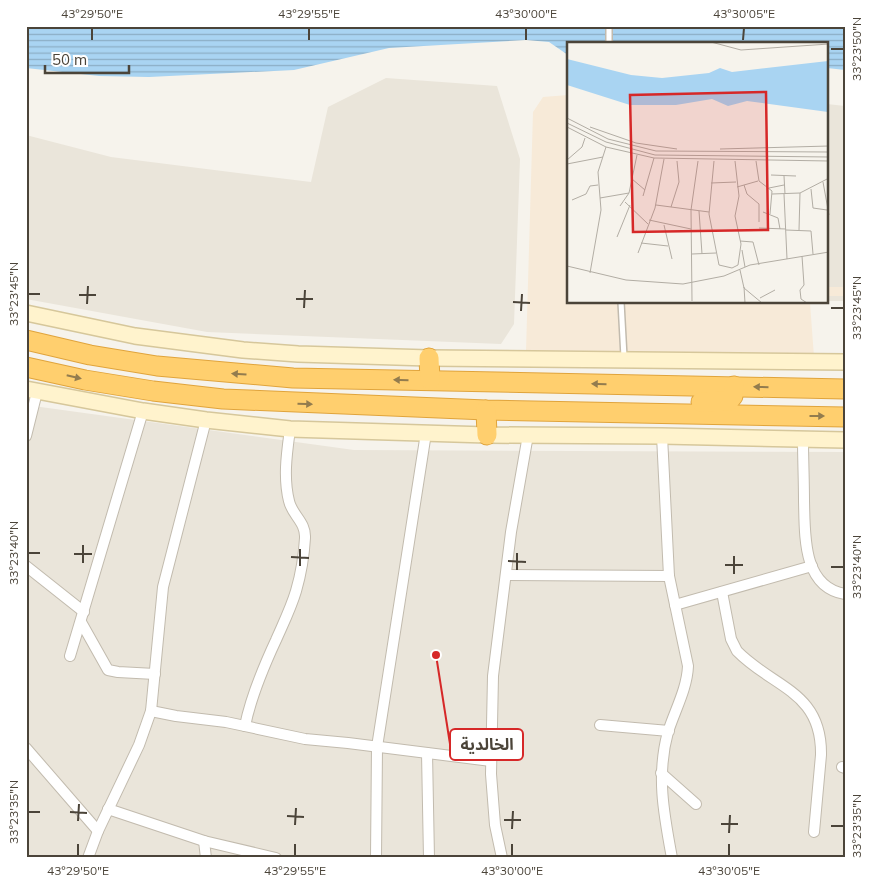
<svg xmlns="http://www.w3.org/2000/svg" width="871" height="884" viewBox="0 0 871 884" font-family="Mulish,'Noto Sans Arabic',sans-serif">
	<style>
		.residential { fill: #eae5da }
		.commercial { fill: #f7ead8 }
		.water { fill: url(#water-rules) }
		.lines { fill: none; stroke-linecap: round; stroke-linejoin: round }
		.lane-casing { stroke: #c2bbae; stroke-width: 8 }
		.street-casing { stroke: #c2bbae; stroke-width: 12 }
		.secondary-casing { stroke: #d6c79b; stroke-width: 18 }
		.highway-casing { stroke: #e0a43c; stroke-width: 21 }
		.lane { stroke: #fff; stroke-width: 5 }
		.street { stroke: #fff; stroke-width: 10 }
		.secondary { stroke: #fff3cd; stroke-width: 15 }
		.highway { stroke: #ffcf6e; stroke-width: 19 }
		.oneway { fill: #937c4e }
		.ticks { fill: none; stroke: #4b4439; stroke-width: 2 }
		.inset-road { fill: none; stroke: #b2ada4; stroke-width: 1 }
		.view { fill: #d62828; fill-opacity: 0.15; stroke: #d62828; stroke-width: 2.5 }
		.inset-edge { fill: none; stroke: #4b4439; stroke-width: 2.5 }
		.leader { fill: none; stroke: #d62828; stroke-width: 2 }
		.callout-dot { fill: #d62828; stroke: #fff; stroke-width: 2 }
		.callout { fill: #fff; stroke: #d62828; stroke-width: 2 }
		.callout-label { font-size: 16px; text-anchor: middle; font-weight: bold; fill: #4b4439 }
		.neatline { fill: none; stroke: #4b4439; stroke-width: 2 }
		.ticks-label { font-size: 12px; text-anchor: middle; fill: #4b4439 }
	</style>
	<defs>
		<pattern id="water-rules" width="6" height="5" patternUnits="userSpaceOnUse" patternTransform="scale(1.25)"><rect width="6" height="5" fill="#a9d4f2"/><path d="M0 2.5h6" fill="none" stroke="#8caec5"/></pattern>
	</defs>
	<rect width="100%" height="100%" fill="#f6f3ec"/>
	<g class="residential">
		<path d="M 386,78 L 497,86 L 520,159 L 514,324 L 501,344 L 207,332 L 26,299 L 26,135 L 111,157 L 311,182 L 328,107 Z"/>
		<path d="M 827,104 L 845,106 L 845,301 L 827,301 Z"/>
		<path d="M 26,405 L 354,450 L 845,452 L 845,858 L 26,858 Z"/>
	</g>
	<g class="commercial">
		<path d="M 568,95 L 568,302 L 810,303 L 814,357 L 526,351 L 533,112 L 543,97 Z"/>
		<rect x="827" y="287" width="18" height="9"/>
	</g>
	<path class="water" d="M 26,26 L 845,26 L 845,70 L 827,68 L 827,44 L 568,44 L 568,55 L 549,42 L 526,40 L 389,48 L 294,70 L 149,77 L 99,76 L 26,68 Z"/>
	<g class="lines">
		<defs>
			<g id="lane">
				<path d="M 609,26 L 609,44"/>
				<path d="M 621,302 L 624,357"/>
			</g>
			<g id="street">
				<path d="M 26,436 L 37,392"/>
				<path d="M 662,436 L 669,576 L 688,666 C 687,689 675,710 668,732 C 656,775 664,815 672,858"/>
				<path d="M 803,439 C 803,460 804,480 804,501 C 805,534 802,587 845,594"/>
				<path d="M 26,566 L 84,612"/>
				<path d="M 506,575 L 669,576"/>
				<path d="M 722,592 L 731,639 L 737,651 C 773,688 822,691 821,755 L 814,832"/>
				<path d="M 675,605 L 812,566"/>
				<path d="M 81,622 L 108,670 L 118,672 L 155,674"/>
				<path d="M 70,656 L 143,411"/>
				<path d="M 151,711 L 176,716 L 226,722 L 305,739 L 348,743 L 491,761"/>
				<path d="M 600,725 L 669,731"/>
				<path d="M 245,726 C 251,696 263,668 276,640 C 283,624 291,608 296,591 C 301,574 304,555 305,538 C 306,522 292,515 289,501 C 283,477 287,452 290,429"/>
				<path d="M 26,748 L 98,831"/>
				<path d="M 427,753 L 429,858"/>
				<path d="M 842,767 L 845,768"/>
				<path d="M 661,773 L 696,804"/>
				<path d="M 108,809 L 204,841 L 276,858"/>
				<path d="M 204,841 L 206,858"/>
				<path d="M 88,858 L 98,831 L 139,745 L 151,711 L 163,587 L 206,420"/>
				<path d="M 376,858 L 377,747 L 426,433"/>
				<path d="M 502,858 L 495,825 L 491,774 L 493,676 L 511,532 L 528,435"/>
			</g>
			<g id="secondary">
				<path d="M 26,313 L 135,336 L 243,350 L 298,354 L 429,358 L 845,362"/>
				<path d="M 26,389 L 143,411 L 206,420 L 290,429 L 487,435 L 662,436 L 845,440"/>
			</g>
			<g id="highway">
				<path d="M 26,340 L 90,355 L 157,366 L 293,378 L 845,389"/>
				<path d="M 429,358 L 430,380"/>
				<path d="M 26,367 L 85,380 L 153,391 L 223,399 L 486,410 L 845,417"/>
				<path d="M 701,402 L 729,401 L 733,396 L 734,386"/>
				<path d="M 486,410 L 487,435"/>
			</g>
		</defs>
		<use href="#lane" class="lane-casing"/>
		<use href="#street" class="street-casing"/>
		<use href="#secondary" class="secondary-casing"/>
		<use href="#highway" class="highway-casing"/>
		<use href="#lane" class="lane"/>
		<use href="#street" class="street"/>
		<use href="#secondary" class="secondary"/>
		<use href="#highway" class="highway"/>
	</g>
	<defs><path id="oneway-solid" d="M-6-.8H1V-3.2L6.5 0L1 3.2V.8H-6Z" transform="scale(1.25)"/></defs>
	<g class="oneway">
		<use href="#oneway-solid" transform="translate(239 374) rotate(-176)"/>
		<use href="#oneway-solid" transform="translate(74 377) rotate(13)"/>
		<use href="#oneway-solid" transform="translate(401 380) rotate(-179)"/>
		<use href="#oneway-solid" transform="translate(599 384) rotate(-179)"/>
		<use href="#oneway-solid" transform="translate(761 387) rotate(-178)"/>
		<use href="#oneway-solid" transform="translate(305 404) rotate(2)"/>
		<use href="#oneway-solid" transform="translate(817 416)"/>
	</g>
	<path class="ticks" d="M 92,40 L 92,28M 309,40 L 309,28M 526,40 L 526,28M 743,40 L 744,28M 831,49 L 844,49M 28,294 L 40,294M 79,295 L 96,295M 296,299 L 313,299M 513,302 L 530,303M 87,304 L 88,286M 304,308 L 305,290M 831,308 L 844,308M 521,311 L 522,294M 28,553 L 40,553M 74,554 L 92,554M 291,557 L 309,558M 508,561 L 526,562M 83,563 L 83,545M 725,565 L 743,565M 300,566 L 300,549M 831,567 L 844,567M 517,570 L 517,553M 734,574 L 734,556M 28,812 L 40,812M 70,812 L 87,813M 287,816 L 304,817M 504,820 L 521,820M 78,821 L 79,804M 721,824 L 738,824M 295,825 L 296,808M 831,826 L 844,826M 512,829 L 513,811M 729,833 L 730,815M 78,856 L 78,844M 295,856 L 295,844M 512,856 L 512,844M 729,856 L 729,844"/>
	<g transform="translate(567 42)">
		<rect width="261" height="261" fill="#f6f3ec"/>
		<path d="M 0,17 L 64,33 L 95,36 L 142,31 L 153,26 L 165,30 L 261,19 L 261,70 L 180,59 L 161,64 L 145,57 L 109,63 L 63,63 L 0,43 Z" fill="#a9d4f2"/>
		<path class="inset-road" d="M 144,0 L 174,8 L 262,2M 0,76 L 41,97 L 89,109 L 262,110M 0,81 L 39,100 L 88,113 L 262,115M 0,85 L 39,105 L 87,116 L 262,119M 23,85 L 69,101 L 110,107M 153,107 L 262,104M 0,118 L 15,105 L 18,96M 147,119 L 142,172 L 152,223 L 165,226 L 171,223 L 174,202M 168,119 L 172,154 L 168,174 L 174,202M 189,119 L 192,139 L 205,149 L 203,172M 0,122 L 36,115M 204,133 L 229,134M 217,134 L 218,152M 65,137 L 78,148M 256,140 L 262,173M 144,141 L 169,140M 177,143 L 180,152 L 192,162 L 192,180M 170,145 L 191,139M 202,146 L 217,143M 244,147 L 246,166 L 260,168M 205,152 L 233,151 L 262,136M 217,152 L 220,217M 76,154 L 87,116M 33,156 L 62,151M 5,158 L 19,152 L 23,144 L 31,143M 58,160 L 81,182M 89,163 L 142,170M 53,164 L 62,151 L 70,113M 104,165 L 112,140 L 110,119M 132,169 L 135,212M 196,170 L 211,176 L 213,187M 82,178 L 124,187M 97,183 L 105,217M 192,186 L 219,187M 219,188 L 244,189 L 246,212M 232,188 L 233,151M 50,195 L 63,163M 173,199 L 186,200 L 192,223M 74,201 L 101,204M 175,208 L 178,225M 71,211 L 88,166 L 97,117M 125,212 L 149,211M 235,214 L 237,243 L 233,248 L 234,257 L 240,261M 0,224 L 59,238 L 116,242 L 157,234 L 183,223 L 262,210M 173,228 L 177,246 L 195,261M 23,231 L 34,168 L 31,130 L 39,105M 177,245 L 178,261M 193,256 L 208,248M 125,259 L 124,168 L 131,119"/>
		<path class="view" d="M 199,50 L 201,188 L 66,190 L 63,53 Z"/>
		<rect width="261" height="261" class="inset-edge"/>
	</g>
	<path class="leader" d="M436 655L450 744"/>
	<circle class="callout-dot" cx="436" cy="655" r="5"/>
	<rect class="callout" x="450" y="729" width="73" height="31" rx="5"/>
	<g class="callout-label">
		<text x="487" y="750">الخالدية</text>
	</g>
	<rect width="871" height="884" fill="none" stroke="#ffffff" stroke-width="55"/>
	<path d="M45 65v8h84v-8" fill="none" stroke="#4b4439" stroke-width="2.5"/>
	<text x="52" y="65" font-size="15" fill="#4b4439" stroke="#ffffff" stroke-width="4" paint-order="stroke">50 m</text>
	<rect x="28" y="28" width="816" height="828" class="neatline"/>
	<g class="ticks-label">
		<text x="92" y="18">43°29'50"E</text>
		<text x="309" y="18">43°29'55"E</text>
		<text x="526" y="18">43°30'00"E</text>
		<text x="744" y="18">43°30'05"E</text>
		<text transform="translate(857 49) rotate(-90)" y="4">33°23'50"N</text>
		<text transform="translate(14 294) rotate(-90)" y="4">33°23'45"N</text>
		<text transform="translate(857 308) rotate(-90)" y="4">33°23'45"N</text>
		<text transform="translate(14 553) rotate(-90)" y="4">33°23'40"N</text>
		<text transform="translate(857 567) rotate(-90)" y="4">33°23'40"N</text>
		<text transform="translate(14 812) rotate(-90)" y="4">33°23'35"N</text>
		<text transform="translate(857 826) rotate(-90)" y="4">33°23'35"N</text>
		<text x="78" y="875">43°29'50"E</text>
		<text x="295" y="875">43°29'55"E</text>
		<text x="512" y="875">43°30'00"E</text>
		<text x="729" y="875">43°30'05"E</text>
	</g>
</svg>
